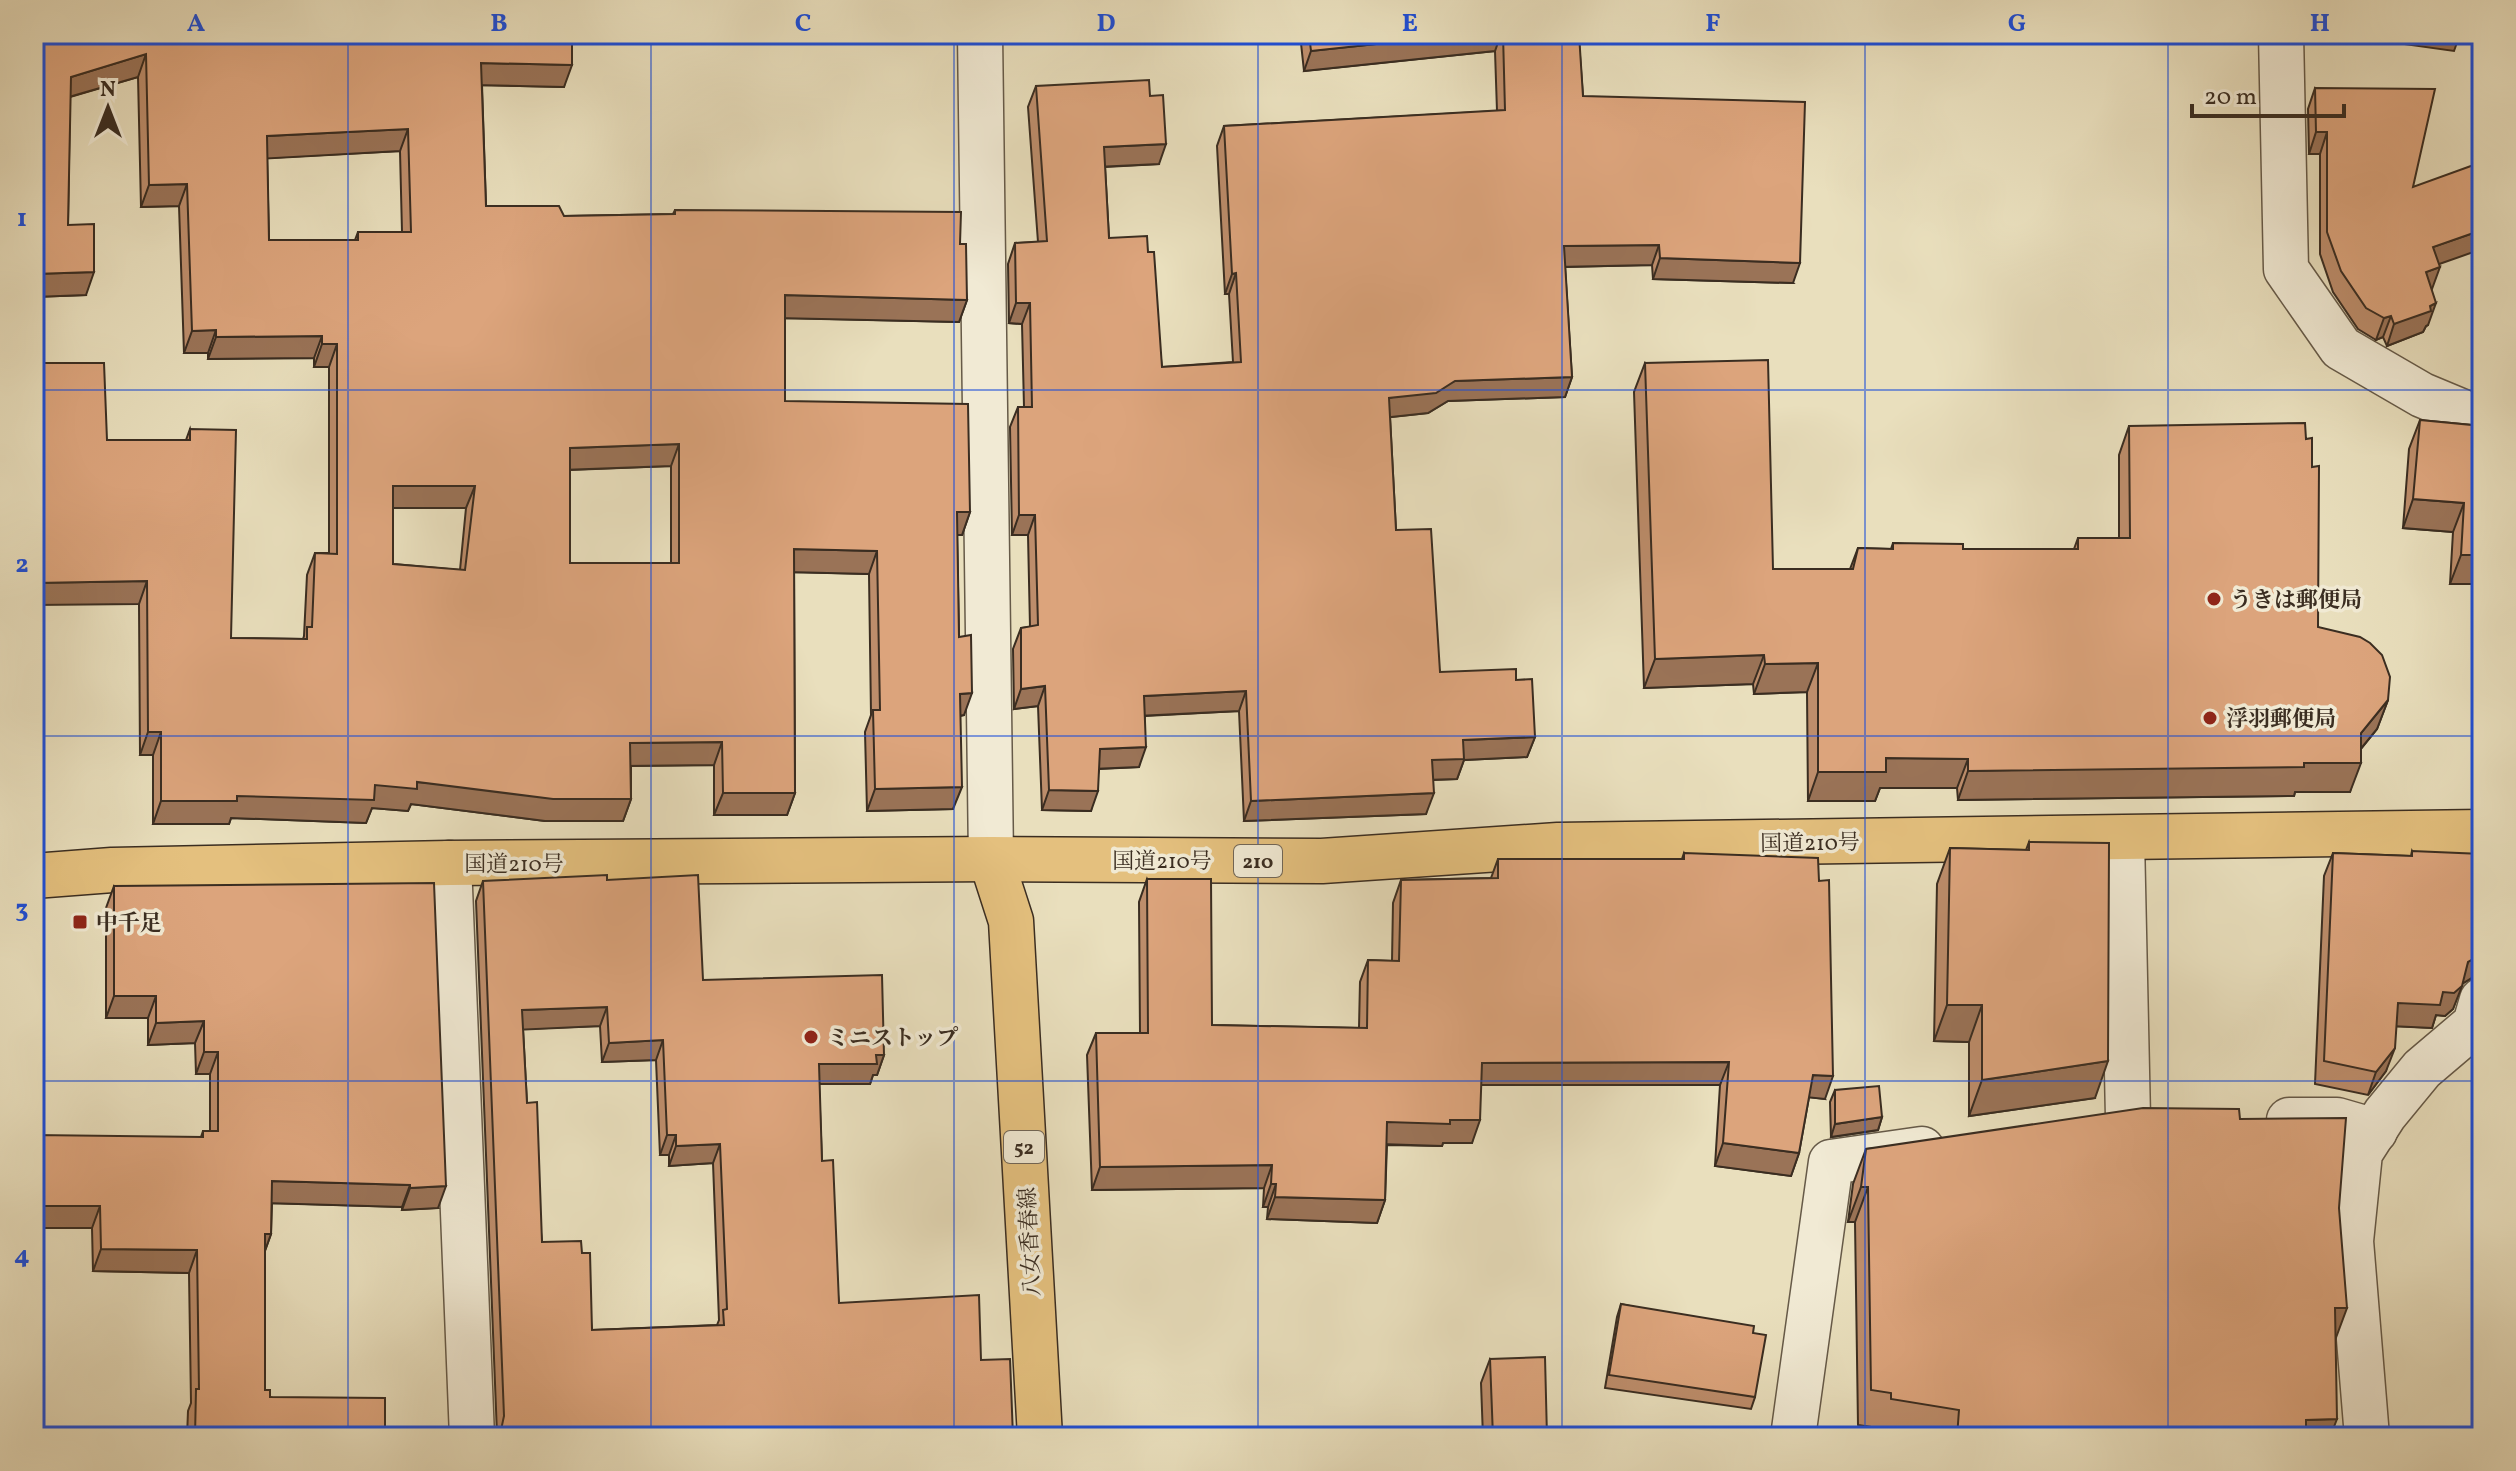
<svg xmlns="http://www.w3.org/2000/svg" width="2516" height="1471" viewBox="0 0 2516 1471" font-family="Vollkorn,'Noto Serif JP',serif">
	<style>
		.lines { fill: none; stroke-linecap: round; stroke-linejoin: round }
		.minor-casing { stroke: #665a48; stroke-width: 47 }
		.major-casing { stroke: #3a2d21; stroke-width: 47 }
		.highway-casing { stroke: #3a2d21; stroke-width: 47 }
		.minor { stroke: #f1ead4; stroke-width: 44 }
		.major { stroke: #e4c07e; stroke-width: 44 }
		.highway { stroke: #e4c07e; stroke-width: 44 }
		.wall { fill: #bd8d6b; stroke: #3a2d21; stroke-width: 2; fill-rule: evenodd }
		.shaded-wall { fill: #9a7357; stroke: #3a2d21; stroke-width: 2 }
		.building { fill: #dca47c; stroke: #3a2d21; stroke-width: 2; fill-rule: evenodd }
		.grid { fill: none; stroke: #1d4ed8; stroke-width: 2; stroke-opacity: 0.55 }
		.poi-dot { fill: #8f2418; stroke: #f1ead4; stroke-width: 3 }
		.labels { text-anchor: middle; stroke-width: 7; stroke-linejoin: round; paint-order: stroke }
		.shield { fill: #f1ead4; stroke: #716657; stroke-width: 2 }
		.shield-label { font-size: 20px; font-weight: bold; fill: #3a2d21 }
		.poi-label { font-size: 22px; font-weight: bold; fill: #3a2d21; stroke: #f1ead4; text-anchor: start }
		.street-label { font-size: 22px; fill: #3a2d21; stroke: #f1ead4 }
		.neatline { fill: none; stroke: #1d4ed8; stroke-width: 3 }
		.grid-label { font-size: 26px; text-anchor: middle; font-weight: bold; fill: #1d4ed8 }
	</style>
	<rect width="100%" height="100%" fill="#e9dfbd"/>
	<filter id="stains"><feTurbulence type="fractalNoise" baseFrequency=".0025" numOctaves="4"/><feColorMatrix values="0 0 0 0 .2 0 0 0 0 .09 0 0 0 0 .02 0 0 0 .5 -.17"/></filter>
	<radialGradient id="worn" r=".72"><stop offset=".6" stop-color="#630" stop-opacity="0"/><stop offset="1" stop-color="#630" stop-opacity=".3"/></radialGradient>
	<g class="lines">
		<defs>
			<g id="minor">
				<path d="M 980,34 L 991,859"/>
				<path d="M 2281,34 L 2286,269 L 2341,348 L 2422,395 L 2482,420"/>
				<path d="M 2122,839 L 2128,1118"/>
				<path d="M 449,863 L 472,1437"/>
				<path d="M 2289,1120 L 2337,1120 L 2375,1131"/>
				<path d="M 1793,1437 L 1831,1162 L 1922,1149"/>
				<path d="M 2367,1437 L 2351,1241 L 2360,1153 L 2385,1114 L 2422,1069 L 2475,1024 L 2482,1000"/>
			</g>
			<path id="major" d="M 991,859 L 1011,921 L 1040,1437"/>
			<path id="highway" d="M 34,876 L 112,870 L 449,863 L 991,859 L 1322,861 L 1558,845 L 2482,832"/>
		</defs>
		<use href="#minor" class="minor-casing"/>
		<use href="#major" class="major-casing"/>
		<use href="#highway" class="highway-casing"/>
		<use href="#minor" class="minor"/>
		<use href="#major" class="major"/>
		<use href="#highway" class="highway"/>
	</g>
	<g class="wall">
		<path d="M 34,34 L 579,34 L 577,39 L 572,39 L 564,87 L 482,85 L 486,206 L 564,216 L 673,214 L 675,210 L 960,244 L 967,300 L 959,322 L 785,318 L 785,401 L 970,512 L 962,535 L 957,535 L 959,637 L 964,715 L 960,716 L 953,809 L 867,811 L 865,732 L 871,715 L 869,574 L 794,572 L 795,793 L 787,815 L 714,815 L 714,765 L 631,766 L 631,799 L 623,821 L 545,821 L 411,804 L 408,811 L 372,808 L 366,823 L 231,818 L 229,824 L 153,824 L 153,755 L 140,755 L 139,604 L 107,440 L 186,440 L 190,429 L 231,638 L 303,639 L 304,636 L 307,575 L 315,553 L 329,553 L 329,367 L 314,367 L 314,358 L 208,359 L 208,353 L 184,353 L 179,206 L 141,207 L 138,77 L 70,97 L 68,225 L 86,295 L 34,297 ZM 400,151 L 402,232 L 358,232 L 355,240 L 269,240 L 267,158 ZM 671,466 L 671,563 L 570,563 L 570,470 ZM 393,508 L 466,508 L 460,570 L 393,564 Z"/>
		<path d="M 1300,34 L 1652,34 L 1579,42 L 1583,96 L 1793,283 L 1653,279 L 1652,265 L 1565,267 L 1572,377 L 1565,397 L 1448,401 L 1428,413 L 1390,417 L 1396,530 L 1440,672 L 1516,680 L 1535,737 L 1527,757 L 1464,760 L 1457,779 L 1433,780 L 1426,814 L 1244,821 L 1239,711 L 1145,716 L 1139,767 L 1099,769 L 1091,811 L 1042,810 L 1038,706 L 1014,709 L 1013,649 L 1021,628 L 1030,627 L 1028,535 L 1012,535 L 1010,427 L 1018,407 L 1024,407 L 1022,324 L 1009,323 L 1008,264 L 1015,243 L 1038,242 L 1028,107 L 1036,86 L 1150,96 L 1159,164 L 1105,167 L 1109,238 L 1148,252 L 1162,367 L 1233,362 L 1229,294 L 1225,294 L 1217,146 L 1224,126 L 1497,111 L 1495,51 L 1304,71 Z"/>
		<path d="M 2315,88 L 2413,187 L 2439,264 L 2431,289 L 2428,325 L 2426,326 L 2423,332 L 2387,346 L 2383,337 L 2376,340 L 2358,329 L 2333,292 L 2320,254 L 2320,154 L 2309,154 L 2308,109 Z"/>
		<path d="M 1645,363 L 1773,569 L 1850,569 L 1858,548 L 1891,549 L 1893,543 L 1963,549 L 2074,549 L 2078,538 L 2119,538 L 2119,455 L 2129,426 L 2306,439 L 2312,467 L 2318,627 L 2388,700 L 2377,729 L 2361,749 L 2350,792 L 2295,792 L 2294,796 L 1958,800 L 1957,788 L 1880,788 L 1875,801 L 1808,801 L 1807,692 L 1754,694 L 1753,684 L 1644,688 L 1634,392 Z"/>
		<path d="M 2420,420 L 2482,426 L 2482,792 L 2473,792 L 2474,584 L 2450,584 L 2453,532 L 2403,528 L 2409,449 Z"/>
		<path d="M 2029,842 L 2095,1098 L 1969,1116 L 1969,1042 L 1934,1041 L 1937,884 L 1950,848 L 2026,850 Z"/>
		<path d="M 2412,851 L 2475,976 L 2462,984 L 2453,1009 L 2445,1016 L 2436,1015 L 2432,1028 L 2396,1026 L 2386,1071 L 2368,1095 L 2315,1084 L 2324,876 L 2333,853 L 2411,856 Z"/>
		<path d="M 1684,853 L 1825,1099 L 1809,1097 L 1799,1153 L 1791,1176 L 1715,1166 L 1720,1085 L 1481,1085 L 1472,1143 L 1443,1143 L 1442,1146 L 1387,1145 L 1385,1200 L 1377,1223 L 1267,1219 L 1268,1207 L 1263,1207 L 1264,1188 L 1092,1190 L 1087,1055 L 1096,1033 L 1140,1033 L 1139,902 L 1147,879 L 1212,1025 L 1359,1028 L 1360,982 L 1368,960 L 1392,961 L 1393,903 L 1401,880 L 1491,878 L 1498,859 L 1682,859 Z"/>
		<path d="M 607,880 L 703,980 L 884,1055 L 877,1075 L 873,1075 L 870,1084 L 819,1084 L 822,1161 L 839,1303 L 981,1360 L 497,1434 L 476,901 L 483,881 ZM 600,1026 L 602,1062 L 656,1060 L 660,1155 L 669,1155 L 669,1166 L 713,1163 L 719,1320 L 717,1325 L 592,1330 L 582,1253 L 542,1242 L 527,1103 L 523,1029 Z"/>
		<path d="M 114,886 L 438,1208 L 402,1210 L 402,1207 L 272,1203 L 271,1234 L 265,1251 L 265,1390 L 270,1397 L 385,1437 L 187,1437 L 188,1411 L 191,1403 L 189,1273 L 93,1271 L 92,1228 L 34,1228 L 201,1137 L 203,1131 L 210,1131 L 210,1074 L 196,1074 L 195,1043 L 148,1045 L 148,1018 L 106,1018 L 106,908 Z"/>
		<path d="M 1835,1090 L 1882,1117 L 1878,1130 L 1831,1137 L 1830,1102 Z"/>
		<path d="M 2240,1119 L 2339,1208 L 2335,1340 L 2330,1437 L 1896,1437 L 1878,1434 L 1879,1428 L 1858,1425 L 1855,1222 L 1848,1222 L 1853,1184 L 1866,1149 Z"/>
		<path d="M 1621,1304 L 1753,1333 L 1755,1397 L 1751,1409 L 1605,1388 L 1617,1317 Z"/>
		<path d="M 1490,1359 L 1547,1437 L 1483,1437 L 1481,1383 Z"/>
	</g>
	<g class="shaded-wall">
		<path d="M 566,34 L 588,34 L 579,34 L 577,39 L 564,39 Z"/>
		<path d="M 1470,34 L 1501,34 L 1495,51 L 1304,71 L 1311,51 Z"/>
		<path d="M 1574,34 L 1652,34 L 1570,43 Z"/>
		<path d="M 2346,34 L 2460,34 L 2454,51 L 2346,36 Z"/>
		<path d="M 146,54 L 138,77 L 62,99 L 71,77 Z"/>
		<path d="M 481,63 L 572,65 L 564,87 L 473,85 Z"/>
		<path d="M 408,129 L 400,151 L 258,159 L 267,136 Z"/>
		<path d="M 2316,132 L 2327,132 L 2320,154 L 2309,154 Z"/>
		<path d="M 1166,144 L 1159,164 L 1096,167 L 1104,147 Z"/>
		<path d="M 187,184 L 179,206 L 141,207 L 149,185 Z"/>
		<path d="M 2482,230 L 2482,249 L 2425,269 L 2433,247 Z"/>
		<path d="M 1659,245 L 1652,265 L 1557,267 L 1564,246 Z"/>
		<path d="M 1660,258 L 1800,263 L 1793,283 L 1653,279 Z"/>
		<path d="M 2440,267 L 2432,289 L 2418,294 L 2426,272 Z"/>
		<path d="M 94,272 L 86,295 L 34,297 L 34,274 Z"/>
		<path d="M 1236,273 L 1229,294 L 1225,294 L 1232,274 Z"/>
		<path d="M 785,295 L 967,300 L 959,322 L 776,318 Z"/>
		<path d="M 1016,303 L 1030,303 L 1022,324 L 1009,323 Z"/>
		<path d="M 2436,303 L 2428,325 L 2426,326 L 2423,332 L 2387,346 L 2394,324 Z"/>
		<path d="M 2391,316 L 2383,337 L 2376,340 L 2384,318 Z"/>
		<path d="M 216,330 L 208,353 L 184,353 L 192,331 Z"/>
		<path d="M 322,336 L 314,358 L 208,359 L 216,337 Z"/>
		<path d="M 322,344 L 337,344 L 329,367 L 314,367 Z"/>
		<path d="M 1572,377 L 1565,397 L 1448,401 L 1428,413 L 1382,418 L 1389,398 L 1455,381 Z"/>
		<path d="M 679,444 L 671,466 L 562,470 L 570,448 Z"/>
		<path d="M 393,486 L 475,486 L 466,508 L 385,508 Z"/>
		<path d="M 2413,499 L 2464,503 L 2453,532 L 2403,528 Z"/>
		<path d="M 957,512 L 970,512 L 962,535 L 949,535 Z"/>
		<path d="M 1019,515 L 1035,515 L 1028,535 L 1012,535 Z"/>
		<path d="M 794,549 L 877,551 L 869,574 L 786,572 Z"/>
		<path d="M 2461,555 L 2482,555 L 2482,562 L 2474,584 L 2450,584 Z"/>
		<path d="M 147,581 L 139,604 L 34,605 L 34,583 Z"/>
		<path d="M 1764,655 L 1753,684 L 1644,688 L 1655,659 Z"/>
		<path d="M 1818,663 L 1807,692 L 1754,694 L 1765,664 Z"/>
		<path d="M 1045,686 L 1038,706 L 1014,709 L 1021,689 Z"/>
		<path d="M 1246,691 L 1239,711 L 1137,716 L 1144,696 Z"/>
		<path d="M 972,693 L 964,715 L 952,717 L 960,694 Z"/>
		<path d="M 2388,700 L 2377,729 L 2350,762 L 2361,733 Z"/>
		<path d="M 148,732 L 161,732 L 153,755 L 140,755 Z"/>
		<path d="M 1535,737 L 1527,757 L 1464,760 L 1457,779 L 1425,780 L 1432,760 L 1463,740 Z"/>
		<path d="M 722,742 L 714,765 L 622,766 L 630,743 Z"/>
		<path d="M 1146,747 L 1139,767 L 1092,769 L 1100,749 Z"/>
		<path d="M 1886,758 L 1968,759 L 1957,788 L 1880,788 L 1875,801 L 1808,801 L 1818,772 Z"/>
		<path d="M 2304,763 L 2361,763 L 2350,792 L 2295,792 L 2294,796 L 1958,800 L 1968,771 Z"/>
		<path d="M 2482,768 L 2482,792 L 2473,792 Z"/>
		<path d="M 417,782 L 631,799 L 623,821 L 545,821 L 411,804 L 408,811 L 372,808 L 366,823 L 231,818 L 229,824 L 153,824 L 161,801 Z"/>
		<path d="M 962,787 L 953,809 L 867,811 L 875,789 Z"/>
		<path d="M 1049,790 L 1098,791 L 1091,811 L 1042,810 Z"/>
		<path d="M 723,793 L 795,793 L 787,815 L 714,815 Z"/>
		<path d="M 1434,793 L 1426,814 L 1244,821 L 1251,801 Z"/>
		<path d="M 2482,954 L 2482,976 L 2475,976 L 2460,985 L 2468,962 Z"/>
		<path d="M 2462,986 L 2453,1009 L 2445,1016 L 2436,1015 L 2432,1028 L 2390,1026 L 2398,1003 Z"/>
		<path d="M 114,996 L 156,996 L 148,1018 L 106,1018 Z"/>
		<path d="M 1947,1005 L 1982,1005 L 1969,1042 L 1934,1041 Z"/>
		<path d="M 607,1007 L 600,1026 L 515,1030 L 522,1010 Z"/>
		<path d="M 204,1021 L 195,1043 L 148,1045 L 156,1023 Z"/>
		<path d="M 663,1040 L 656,1060 L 602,1062 L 609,1043 Z"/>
		<path d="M 2395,1048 L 2386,1071 L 2368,1095 L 2376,1072 Z"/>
		<path d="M 204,1052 L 218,1052 L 210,1074 L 196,1074 Z"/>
		<path d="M 876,1055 L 884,1055 L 877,1075 L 873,1075 L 870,1084 L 812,1084 L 819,1064 Z"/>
		<path d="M 2108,1061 L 2095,1098 L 1969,1116 L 1982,1080 Z"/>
		<path d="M 1729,1062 L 1720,1085 L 1473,1085 L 1482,1063 Z"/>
		<path d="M 1813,1075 L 1833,1076 L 1825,1099 L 1805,1097 Z"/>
		<path d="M 1882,1117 L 1878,1130 L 1831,1137 L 1835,1124 Z"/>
		<path d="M 1450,1120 L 1480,1120 L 1472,1143 L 1443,1143 L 1442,1146 L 1379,1144 L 1387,1122 Z"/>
		<path d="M 667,1135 L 676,1135 L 669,1155 L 660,1155 Z"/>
		<path d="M 1723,1143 L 1799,1153 L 1791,1176 L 1715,1166 Z"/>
		<path d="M 720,1144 L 713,1163 L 669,1166 L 676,1146 Z"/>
		<path d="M 1272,1165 L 1264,1188 L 1092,1190 L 1100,1167 Z"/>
		<path d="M 272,1181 L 410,1185 L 402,1207 L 264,1203 Z"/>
		<path d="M 1271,1184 L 1276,1184 L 1268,1207 L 1263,1207 Z"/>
		<path d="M 446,1186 L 438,1208 L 402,1210 L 410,1188 Z"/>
		<path d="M 1861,1187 L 1868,1187 L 1855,1222 L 1848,1222 Z"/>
		<path d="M 1275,1197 L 1385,1200 L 1377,1223 L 1267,1219 Z"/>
		<path d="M 34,1206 L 100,1206 L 92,1228 L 34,1228 Z"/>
		<path d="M 265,1234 L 271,1234 L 263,1256 Z"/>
		<path d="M 101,1249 L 197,1250 L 189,1273 L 93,1271 Z"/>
		<path d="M 2335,1308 L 2347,1308 L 2334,1343 Z"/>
		<path d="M 2337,1419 L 2330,1437 L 2299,1437 L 2306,1420 Z"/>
	</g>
	<g class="building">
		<path d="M 34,34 L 572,34 L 572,65 L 481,63 L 486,206 L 559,206 L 564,216 L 675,214 L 675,210 L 961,212 L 960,244 L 966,244 L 967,300 L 785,295 L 785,401 L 968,404 L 970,512 L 957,512 L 959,637 L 971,635 L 972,693 L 960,694 L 962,787 L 875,789 L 873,710 L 880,710 L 877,551 L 794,549 L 795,793 L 723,793 L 722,742 L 630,743 L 631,799 L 553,799 L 417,782 L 417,789 L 375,785 L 374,800 L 237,796 L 237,801 L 161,801 L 161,732 L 148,732 L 147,581 L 34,583 L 34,363 L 104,363 L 107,440 L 190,440 L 190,429 L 236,430 L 231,638 L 307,639 L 307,627 L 312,627 L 315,553 L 337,554 L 337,344 L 322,344 L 322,336 L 216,337 L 216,330 L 192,331 L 187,184 L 149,185 L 146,54 L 71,77 L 68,225 L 94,224 L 94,272 L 34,274 ZM 408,129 L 411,232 L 358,232 L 358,240 L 269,240 L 267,136 ZM 679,444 L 679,563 L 570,563 L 570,448 ZM 393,486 L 475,486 L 465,570 L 393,564 Z"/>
		<path d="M 1309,34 L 1470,34 L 1311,51 Z"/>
		<path d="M 1503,34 L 1579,34 L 1583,96 L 1805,102 L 1800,263 L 1660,258 L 1659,245 L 1564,246 L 1572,377 L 1455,381 L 1436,393 L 1389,398 L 1396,530 L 1431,529 L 1440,672 L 1516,669 L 1516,680 L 1532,679 L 1535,737 L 1463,740 L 1464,759 L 1432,760 L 1434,793 L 1251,801 L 1246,691 L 1144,696 L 1146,747 L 1100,749 L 1098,791 L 1049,790 L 1045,686 L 1021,689 L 1021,628 L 1038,625 L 1035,515 L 1019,515 L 1018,407 L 1032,407 L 1030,303 L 1016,303 L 1015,243 L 1047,241 L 1036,86 L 1149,80 L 1150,96 L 1163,95 L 1166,144 L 1104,147 L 1109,238 L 1147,236 L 1148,252 L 1154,252 L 1162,367 L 1241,362 L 1236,273 L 1232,274 L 1224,126 L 1505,110 Z"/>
		<path d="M 2315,88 L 2435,89 L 2413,187 L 2482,162 L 2482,230 L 2433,247 L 2440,267 L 2426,272 L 2436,303 L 2430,306 L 2431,311 L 2394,324 L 2391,316 L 2384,318 L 2366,308 L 2341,271 L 2327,232 L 2327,132 L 2316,132 Z"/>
		<path d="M 1768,360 L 1773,569 L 1853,569 L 1858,548 L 1893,549 L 1893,543 L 1963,544 L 1963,549 L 2078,549 L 2078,538 L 2130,538 L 2129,426 L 2305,423 L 2306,439 L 2312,438 L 2312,467 L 2319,466 L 2318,627 L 2360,637 L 2370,643 L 2382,655 L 2390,677 L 2388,700 L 2361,733 L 2361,763 L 2304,763 L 2304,767 L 1968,771 L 1968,759 L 1886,758 L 1886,772 L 1818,772 L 1818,663 L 1765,664 L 1764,655 L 1655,659 L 1645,363 Z"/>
		<path d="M 2420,420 L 2482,426 L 2482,555 L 2461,555 L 2464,503 L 2413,499 Z"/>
		<path d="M 2029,842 L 2109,843 L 2108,1061 L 1982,1080 L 1982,1005 L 1947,1005 L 1950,848 L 2029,850 Z"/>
		<path d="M 2412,851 L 2482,854 L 2482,954 L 2468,962 L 2462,986 L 2454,993 L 2443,992 L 2440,1005 L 2398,1003 L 2395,1048 L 2376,1072 L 2324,1061 L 2333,853 L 2412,856 Z"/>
		<path d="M 1684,853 L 1818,858 L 1819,881 L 1829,880 L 1833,1076 L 1813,1075 L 1799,1153 L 1723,1143 L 1729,1062 L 1482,1063 L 1480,1120 L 1450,1120 L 1450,1124 L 1387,1122 L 1385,1200 L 1275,1197 L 1276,1184 L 1271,1184 L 1272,1165 L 1100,1167 L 1096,1033 L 1148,1033 L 1147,879 L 1211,879 L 1212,1025 L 1367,1028 L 1368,960 L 1399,961 L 1401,880 L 1498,878 L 1498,859 L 1684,859 Z"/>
		<path d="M 607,875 L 607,880 L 698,875 L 703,980 L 882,975 L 884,1055 L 876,1055 L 877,1064 L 819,1064 L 822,1161 L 833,1160 L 839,1303 L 979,1295 L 981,1360 L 1010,1359 L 1013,1437 L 494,1437 L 501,1430 L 504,1416 L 483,881 ZM 607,1007 L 609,1043 L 663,1040 L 667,1135 L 676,1135 L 676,1146 L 720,1144 L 727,1309 L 723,1310 L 724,1325 L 592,1330 L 590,1253 L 582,1253 L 581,1241 L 542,1242 L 537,1102 L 527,1103 L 522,1010 Z"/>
		<path d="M 434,883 L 446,1186 L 410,1188 L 410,1185 L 272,1181 L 271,1234 L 265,1234 L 265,1390 L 270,1390 L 270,1397 L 385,1398 L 385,1437 L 195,1437 L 196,1389 L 199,1389 L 197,1250 L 101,1249 L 100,1206 L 34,1206 L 34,1135 L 203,1137 L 203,1131 L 218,1131 L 218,1052 L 204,1052 L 204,1021 L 156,1023 L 156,996 L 114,996 L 114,886 Z"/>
		<path d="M 1879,1086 L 1882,1117 L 1835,1124 L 1835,1090 Z"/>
		<path d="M 2143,1108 L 2239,1109 L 2240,1119 L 2346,1118 L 2339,1208 L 2347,1308 L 2335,1308 L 2337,1419 L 2306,1420 L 2306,1437 L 1946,1437 L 1957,1437 L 1959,1410 L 1891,1399 L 1891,1393 L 1871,1390 L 1868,1187 L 1861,1187 L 1866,1149 Z"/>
		<path d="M 1621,1304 L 1754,1326 L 1753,1333 L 1766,1335 L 1755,1397 L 1609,1375 Z"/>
		<path d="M 1545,1357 L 1547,1437 L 1493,1437 L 1490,1359 Z"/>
		<path d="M 34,1404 L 36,1437 L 34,1437 Z"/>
	</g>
	<path class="grid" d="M 348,34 L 348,1437M 651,34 L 651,1437M 954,34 L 954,1437M 1258,34 L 1258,1437M 1562,34 L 1562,1437M 1865,34 L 1865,1437M 2168,34 L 2168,1437M 34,390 L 2482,390M 34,736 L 2482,736M 34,1081 L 2482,1081"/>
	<g class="poi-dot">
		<circle cx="2214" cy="599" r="8"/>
		<circle cx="2210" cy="718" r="8"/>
		<rect x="72" y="914" width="16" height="16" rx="4"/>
		<circle cx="811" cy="1037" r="8"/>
	</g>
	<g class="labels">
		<g class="shield">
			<rect x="1234" y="845" width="48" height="32" rx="6"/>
			<rect x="1004" y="1131" width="40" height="32" rx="6"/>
		</g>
		<g class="shield-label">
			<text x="1258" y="868">210</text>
			<text x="1024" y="1154">52</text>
		</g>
		<g class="poi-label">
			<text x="2230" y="607">うきは郵便局</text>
			<text x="2226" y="726">浮羽郵便局</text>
			<text x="96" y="930">中千足</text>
			<text x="827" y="1045">ミニストップ</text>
		</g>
		<g class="street-label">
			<text transform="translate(1810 842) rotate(-1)" y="8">国道210号</text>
			<text x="1162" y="868">国道210号</text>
			<text x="514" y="871">国道210号</text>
			<text transform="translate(1029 1242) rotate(-93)" y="8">八女香春線</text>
		</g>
	</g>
	<rect width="2516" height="1471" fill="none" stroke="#e9dfbd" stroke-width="88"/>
	<g transform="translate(108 108)" stroke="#f1ead4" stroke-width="6" paint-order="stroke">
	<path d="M0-6L14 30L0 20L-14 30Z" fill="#3a2d21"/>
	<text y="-12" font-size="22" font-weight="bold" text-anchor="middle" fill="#3a2d21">N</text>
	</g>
	<path d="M2192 104v12h152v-12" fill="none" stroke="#3a2d21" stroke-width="4"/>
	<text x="2204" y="104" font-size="24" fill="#3a2d21" stroke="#f1ead4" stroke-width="6" paint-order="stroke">20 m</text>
	<rect x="44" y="44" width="2428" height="1383" class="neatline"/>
	<g class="grid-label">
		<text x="196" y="31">A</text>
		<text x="499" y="31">B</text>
		<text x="803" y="31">C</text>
		<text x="1106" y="31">D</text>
		<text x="1410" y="31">E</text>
		<text x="1713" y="31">F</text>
		<text x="2017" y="31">G</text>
		<text x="2320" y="31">H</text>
		<text x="22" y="226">1</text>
		<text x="22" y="572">2</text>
		<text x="22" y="917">3</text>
		<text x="22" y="1263">4</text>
	</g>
	<rect width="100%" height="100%" filter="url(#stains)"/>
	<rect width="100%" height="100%" fill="url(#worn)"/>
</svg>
